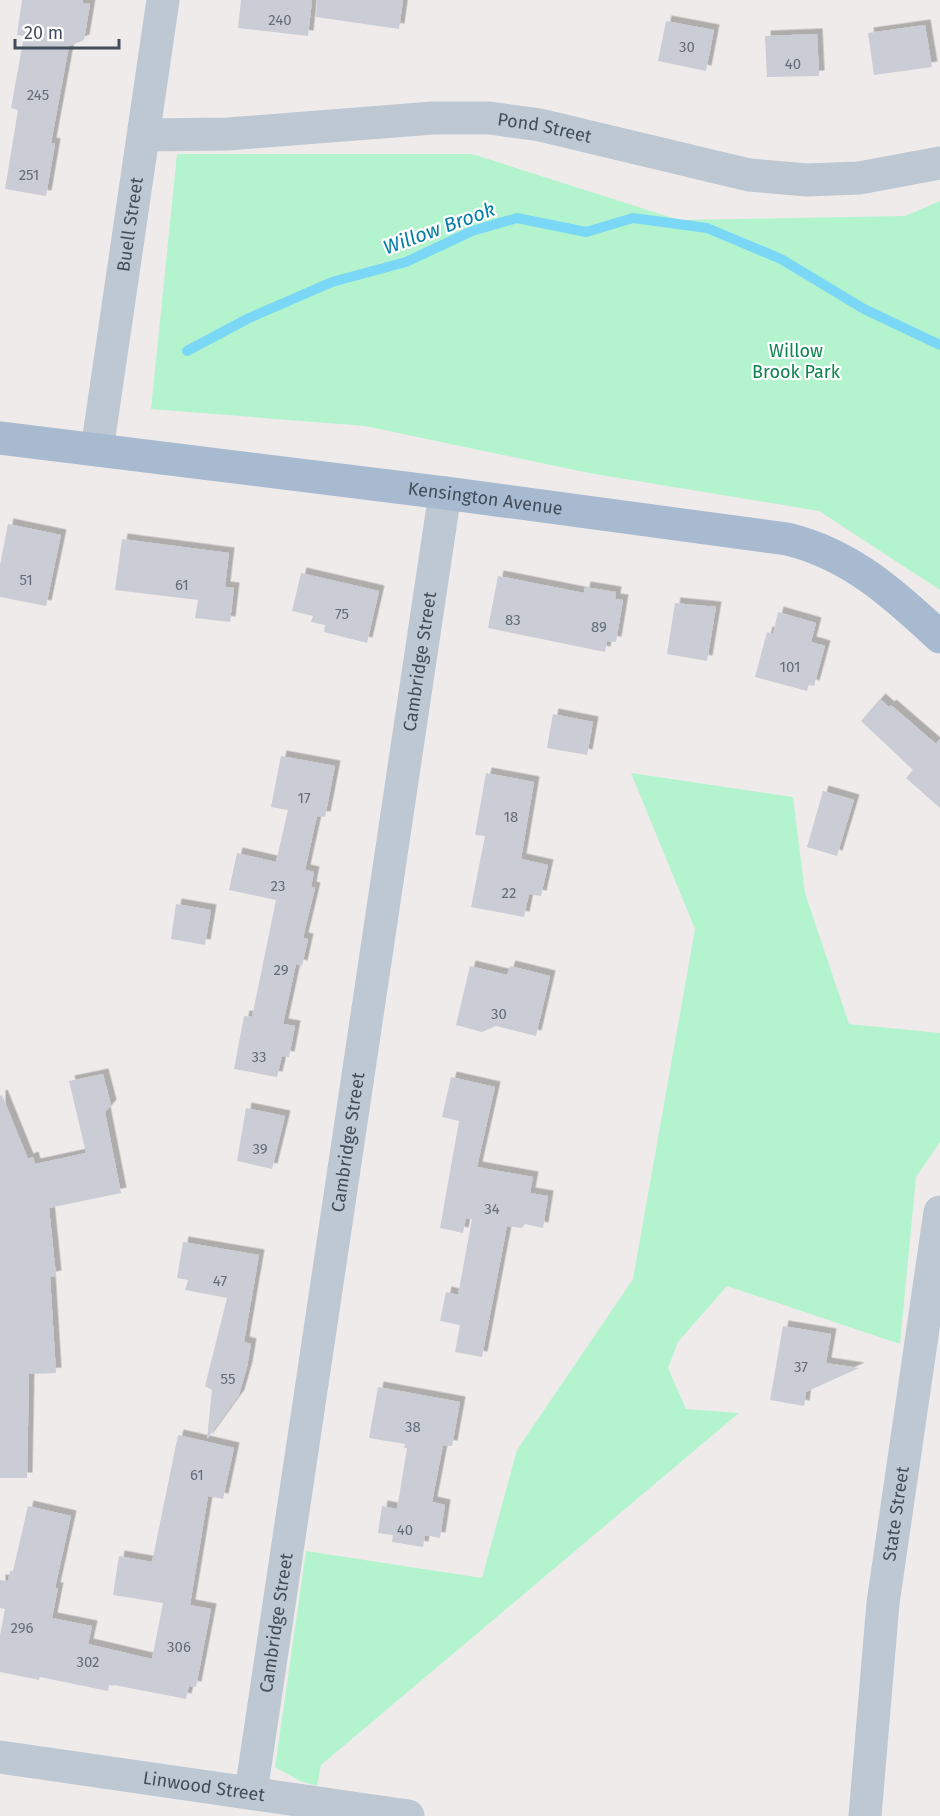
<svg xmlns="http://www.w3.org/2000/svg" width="940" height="1816" viewBox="0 0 940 1816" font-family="'Fira Sans',sans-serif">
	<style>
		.green { fill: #b3f4ce }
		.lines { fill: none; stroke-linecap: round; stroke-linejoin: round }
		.stream { stroke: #7ad7f6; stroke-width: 10 }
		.building { fill: #cacdd5; filter: url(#shadow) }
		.minor { stroke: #bdc8d3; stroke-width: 33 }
		.major { stroke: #a7bacf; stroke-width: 33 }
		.labels { text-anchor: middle; stroke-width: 4.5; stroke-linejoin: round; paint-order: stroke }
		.number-label { font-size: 15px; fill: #646e7a }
		.street-label { font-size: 18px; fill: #424e5b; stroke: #fff }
		.park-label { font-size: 18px; fill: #0b844d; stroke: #fff }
		.water-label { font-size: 20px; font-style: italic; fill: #017ea8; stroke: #fff }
	</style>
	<defs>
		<filter id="shadow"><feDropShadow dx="5.5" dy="-5.5" stdDeviation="0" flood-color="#0004"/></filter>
	</defs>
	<rect width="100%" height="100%" fill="#efebeb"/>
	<g class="green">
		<path d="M 177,154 L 472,154 L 679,220 L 905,216 L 940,201 L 940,590 L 819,511 L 589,473 L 365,426 L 151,409 Z"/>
		<path d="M 631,773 L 793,797 L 805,893 L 849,1024 L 940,1033 L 940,1142 L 916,1177 L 900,1344 L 727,1286 L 678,1342 L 668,1368 L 686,1409 L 739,1413 L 321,1765 L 317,1786 L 300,1781 L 275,1767 L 306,1551 L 482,1578 L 517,1450 L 633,1279 L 695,929 Z"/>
	</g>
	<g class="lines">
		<path class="stream" d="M 187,351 L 249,318 L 332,282 L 406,262 L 472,231 L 517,218 L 586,232 L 633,218 L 707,228 L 781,259 L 864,309 L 940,345"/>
	</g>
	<g class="building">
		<path d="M 22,0 L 83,0 L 83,3 L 90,4 L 84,40 L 69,46 L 51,143 L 55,144 L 46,196 L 5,189 L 18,110 L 11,108 L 24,36 L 17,35 Z"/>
		<path d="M 241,0 L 312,0 L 308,36 L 238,28 Z"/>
		<path d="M 317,0 L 403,0 L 399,29 L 316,17 Z"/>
		<path d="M 666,21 L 714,30 L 706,71 L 658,61 Z"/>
		<path d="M 925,25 L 932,67 L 874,75 L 868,33 Z"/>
		<path d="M 817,34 L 819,76 L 767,77 L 765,36 Z"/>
		<path d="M 8,524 L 61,535 L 46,606 L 0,597 L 0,565 Z"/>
		<path d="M 122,539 L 229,553 L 225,587 L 234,588 L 230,622 L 195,618 L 198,600 L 115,590 Z"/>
		<path d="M 301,573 L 379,591 L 367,643 L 324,632 L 325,625 L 311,622 L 313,616 L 292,611 Z"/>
		<path d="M 498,576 L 584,593 L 585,587 L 616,592 L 615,599 L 623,600 L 616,642 L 607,641 L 605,652 L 488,628 Z"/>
		<path d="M 675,603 L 716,607 L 707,661 L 667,654 Z"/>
		<path d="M 778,612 L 816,623 L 811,642 L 825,646 L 814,686 L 809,684 L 807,691 L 755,677 L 767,632 L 773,634 Z"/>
		<path d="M 880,699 L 889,707 L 891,705 L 936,744 L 940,739 L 940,808 L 906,778 L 913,770 L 861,721 Z"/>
		<path d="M 553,714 L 593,722 L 587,755 L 547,748 Z"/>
		<path d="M 281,756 L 335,766 L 325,817 L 317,816 L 305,870 L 314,872 L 311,887 L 315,888 L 303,938 L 308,939 L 302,966 L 296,964 L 283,1024 L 295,1026 L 289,1057 L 282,1056 L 277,1077 L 234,1069 L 244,1016 L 252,1017 L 276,900 L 229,890 L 237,853 L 276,862 L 288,810 L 271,807 Z"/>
		<path d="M 486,773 L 534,782 L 521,859 L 548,865 L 541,896 L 529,894 L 524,917 L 471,907 L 485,836 L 475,835 Z"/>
		<path d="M 823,791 L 854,800 L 837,856 L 807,847 Z"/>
		<path d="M 176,904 L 211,910 L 205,945 L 171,939 Z"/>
		<path d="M 470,966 L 507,975 L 510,966 L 550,976 L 536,1036 L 496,1026 L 482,1032 L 456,1025 Z"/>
		<path d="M 103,1074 L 111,1105 L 105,1112 L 121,1193 L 49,1208 L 56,1276 L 50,1277 L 56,1373 L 29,1374 L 27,1478 L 0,1478 L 0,1096 L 2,1095 L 28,1159 L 33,1157 L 35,1164 L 86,1153 L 69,1081 Z"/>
		<path d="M 451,1077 L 495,1087 L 477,1167 L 533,1177 L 530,1193 L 548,1196 L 543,1228 L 525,1224 L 522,1228 L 507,1226 L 482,1357 L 455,1352 L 460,1325 L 440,1321 L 446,1292 L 458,1295 L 472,1219 L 466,1218 L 463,1233 L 440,1228 L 459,1121 L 442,1117 Z"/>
		<path d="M 246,1108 L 285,1116 L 272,1169 L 237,1161 Z"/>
		<path d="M 183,1242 L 259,1255 L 244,1342 L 251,1344 L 247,1367 L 239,1395 L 207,1439 L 212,1390 L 205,1386 L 227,1298 L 185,1290 L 188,1280 L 177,1278 Z"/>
		<path d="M 783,1326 L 831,1334 L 826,1363 L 859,1368 L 806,1392 L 804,1406 L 770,1400 Z"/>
		<path d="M 378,1387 L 460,1402 L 452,1446 L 443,1445 L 432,1502 L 445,1505 L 440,1538 L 425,1535 L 423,1547 L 392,1542 L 393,1535 L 378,1533 L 382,1506 L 397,1509 L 407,1448 L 404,1448 L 405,1444 L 369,1438 Z"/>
		<path d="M 178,1435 L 234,1448 L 223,1499 L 208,1496 L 190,1605 L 211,1609 L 196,1687 L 189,1686 L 186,1699 L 109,1684 L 108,1691 L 40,1677 L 39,1680 L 0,1672 L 0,1635 L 5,1609 L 0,1608 L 0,1580 L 8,1581 L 10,1571 L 13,1571 L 28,1506 L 71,1516 L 55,1588 L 58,1588 L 52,1618 L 92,1626 L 88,1644 L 152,1659 L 163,1603 L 113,1595 L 119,1556 L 152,1562 Z"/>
	</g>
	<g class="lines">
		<g class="minor">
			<path id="s1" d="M 144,135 L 228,134 L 433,118 L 489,118 L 540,125 L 749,175 L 807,180 L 859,178 L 940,163"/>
			<path id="s2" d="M 97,450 L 163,0"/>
			<path id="s3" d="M 0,1757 L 408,1816"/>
			<path id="s4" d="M 251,1792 L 445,493"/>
			<path id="s5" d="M 865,1816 L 883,1603 L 940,1212"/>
		</g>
		<path class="major" id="s6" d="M 0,438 L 445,493 L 787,539 C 850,554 894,594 940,637"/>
	</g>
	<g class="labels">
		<g class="number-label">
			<text x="280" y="25">240</text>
			<text x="687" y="52">30</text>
			<text x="793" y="69">40</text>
			<text x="38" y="100">245</text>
			<text x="29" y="180">251</text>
			<text x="26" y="585">51</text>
			<text x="182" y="590">61</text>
			<text x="342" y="619">75</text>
			<text x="513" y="625">83</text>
			<text x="599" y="632">89</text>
			<text x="790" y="672">101</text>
			<text x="304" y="803">17</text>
			<text x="511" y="822">18</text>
			<text x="278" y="891">23</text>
			<text x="509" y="898">22</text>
			<text x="281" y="975">29</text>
			<text x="499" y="1019">30</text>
			<text x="259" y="1062">33</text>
			<text x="260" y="1154">39</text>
			<text x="492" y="1214">34</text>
			<text x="220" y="1286">47</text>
			<text x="801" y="1372">37</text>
			<text x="228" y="1384">55</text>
			<text x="413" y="1432">38</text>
			<text x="197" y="1480">61</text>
			<text x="405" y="1535">40</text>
			<text x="22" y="1633">296</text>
			<text x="179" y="1652">306</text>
			<text x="88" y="1667">302</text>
		</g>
		<g class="street-label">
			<text dy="6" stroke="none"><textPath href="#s1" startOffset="402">Pond Street</textPath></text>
			<text dy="6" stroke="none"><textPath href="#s2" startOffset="228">Buell Street</textPath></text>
			<text dy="6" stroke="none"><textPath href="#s6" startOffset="489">Kensington Avenue</textPath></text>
			<text dy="6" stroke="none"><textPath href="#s4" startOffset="1143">Cambridge Street</textPath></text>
			<text dy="6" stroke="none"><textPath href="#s4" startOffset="657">Cambridge Street</textPath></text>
			<text dy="6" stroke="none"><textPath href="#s5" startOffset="304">State Street</textPath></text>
			<text dy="6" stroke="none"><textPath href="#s4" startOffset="171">Cambridge Street</textPath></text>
			<text dy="6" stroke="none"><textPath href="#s3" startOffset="206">Linwood Street</textPath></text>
		</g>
		<g class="park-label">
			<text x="796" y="357">Willow<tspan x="796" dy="21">Brook Park</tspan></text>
		</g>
		<g class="water-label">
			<text transform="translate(439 228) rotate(-20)" y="7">Willow Brook</text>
		</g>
	</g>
	<path d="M15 39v9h104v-9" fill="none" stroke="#424e5b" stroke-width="3"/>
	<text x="24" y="39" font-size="18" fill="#424e5b" stroke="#ffffff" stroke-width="4.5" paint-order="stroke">20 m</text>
</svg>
